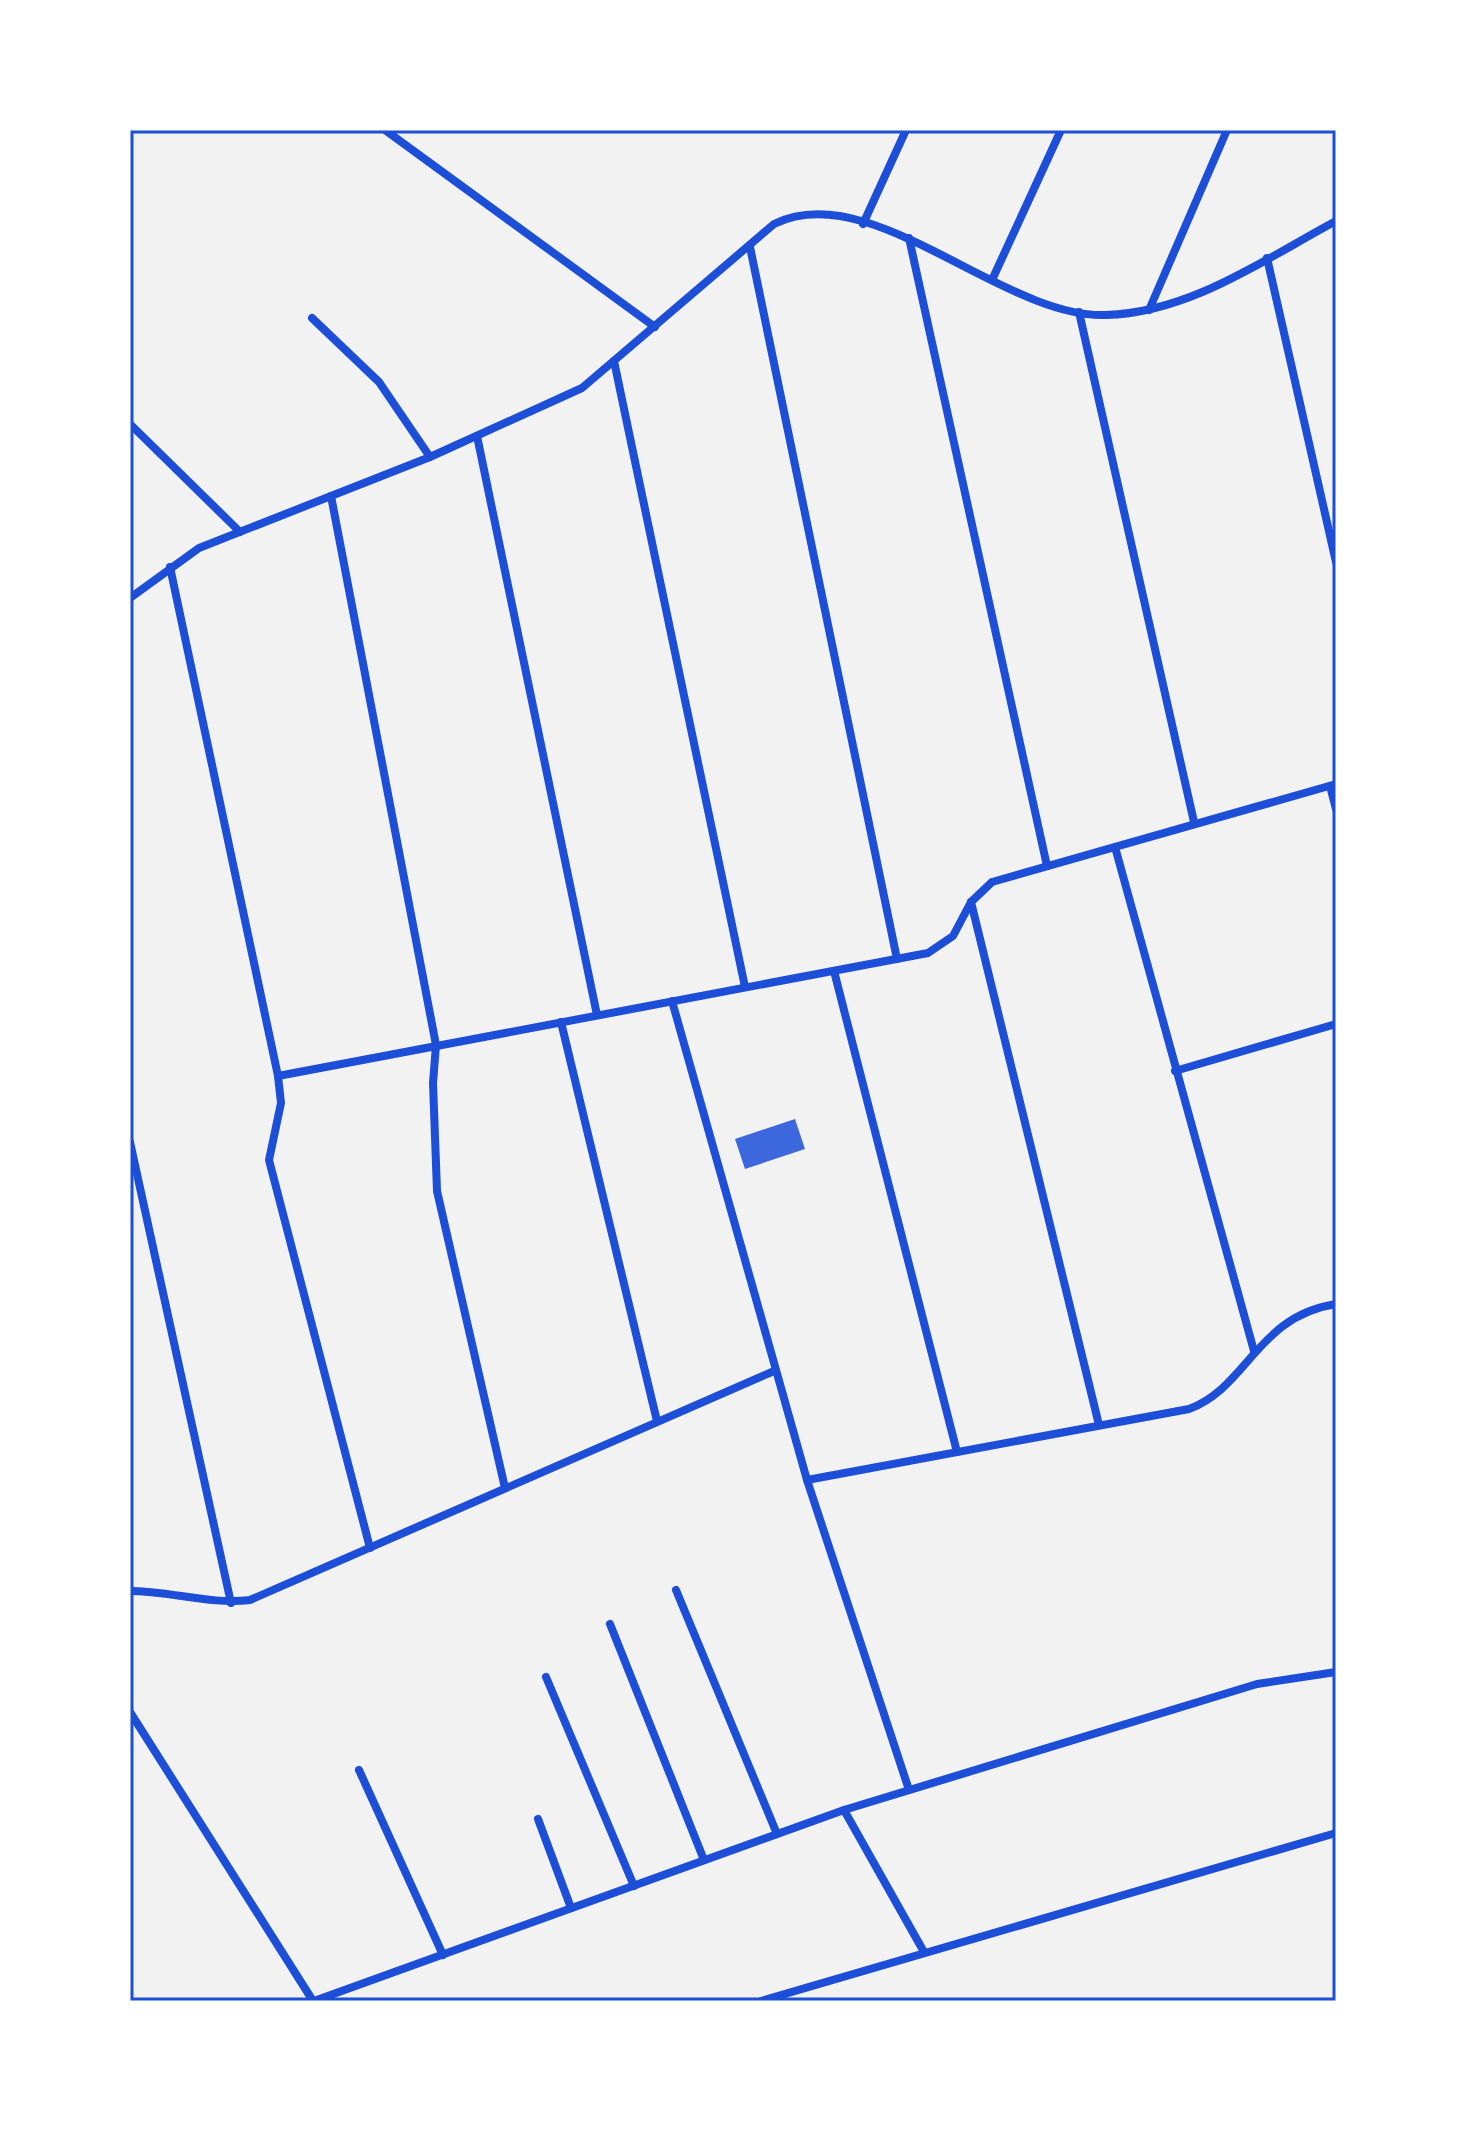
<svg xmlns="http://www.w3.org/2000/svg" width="1466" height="2131" viewBox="0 0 1466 2131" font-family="'Titillium Web',sans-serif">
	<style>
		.building { fill: #3d67dc }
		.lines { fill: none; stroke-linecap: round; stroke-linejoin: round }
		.minor { stroke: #1d4ed8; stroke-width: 8 }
		.neatline { fill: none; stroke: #1d4ed8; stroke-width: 3 }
	</style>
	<rect width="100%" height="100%" fill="#f2f2f2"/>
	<path class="building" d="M 795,1119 L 805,1149 L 745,1169 L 735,1139 Z"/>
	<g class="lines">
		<g class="minor">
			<path d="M 385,130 L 655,327"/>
			<path d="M 863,224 L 906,130"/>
			<path d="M 909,238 L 1047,866"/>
			<path d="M 750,247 L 897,959"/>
			<path d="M 1267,258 L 1336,562"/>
			<path d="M 992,280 L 1061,130"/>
			<path d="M 1149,310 L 1227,130"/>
			<path d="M 1079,312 L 1194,822"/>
			<path d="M 312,318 L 379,382 L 430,457"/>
			<path d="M 614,361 L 745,987"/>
			<path d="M 130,424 L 240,532"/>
			<path d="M 477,436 L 597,1015"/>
			<path d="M 331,496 L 436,1045 L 433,1083 L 437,1191 L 505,1488"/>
			<path d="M 170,567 L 278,1076 L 281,1103 L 269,1160 L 370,1548"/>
			<path d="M 130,598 L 199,548 L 430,457 L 582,388 L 774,224 C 871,176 1003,319 1106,315 C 1189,313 1265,259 1336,221"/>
			<path d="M 1330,786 L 1336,809"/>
			<path d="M 1115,847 L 1254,1351"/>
			<path d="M 971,902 L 1099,1425"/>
			<path d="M 834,971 L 957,1452"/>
			<path d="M 672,1001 L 807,1480 L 909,1790"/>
			<path d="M 561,1022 L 657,1421"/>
			<path d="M 1175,1071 L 1336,1024"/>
			<path d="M 278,1076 L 928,953 L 953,936 L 971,902 L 992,882 L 1336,784"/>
			<path d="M 130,1142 L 231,1603"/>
			<path d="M 807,1480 L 1189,1409 C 1248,1387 1257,1316 1336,1304"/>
			<path d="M 676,1590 L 777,1834"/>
			<path d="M 130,1591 C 170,1591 211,1605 250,1600 L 774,1371"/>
			<path d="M 610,1624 L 704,1860"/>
			<path d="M 546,1677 L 634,1886"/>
			<path d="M 130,1712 L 313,2001"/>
			<path d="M 359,1770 L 443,1955"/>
			<path d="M 844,1810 L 924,1952"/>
			<path d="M 538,1819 L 571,1908"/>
			<path d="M 314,2001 L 844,1810 L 1257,1684 L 1336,1672"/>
			<path d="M 761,2001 L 1336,1833"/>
		</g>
	</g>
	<rect width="1466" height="2131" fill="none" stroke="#ffffff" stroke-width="264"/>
	<rect x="132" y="132" width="1202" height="1867" class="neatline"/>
</svg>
